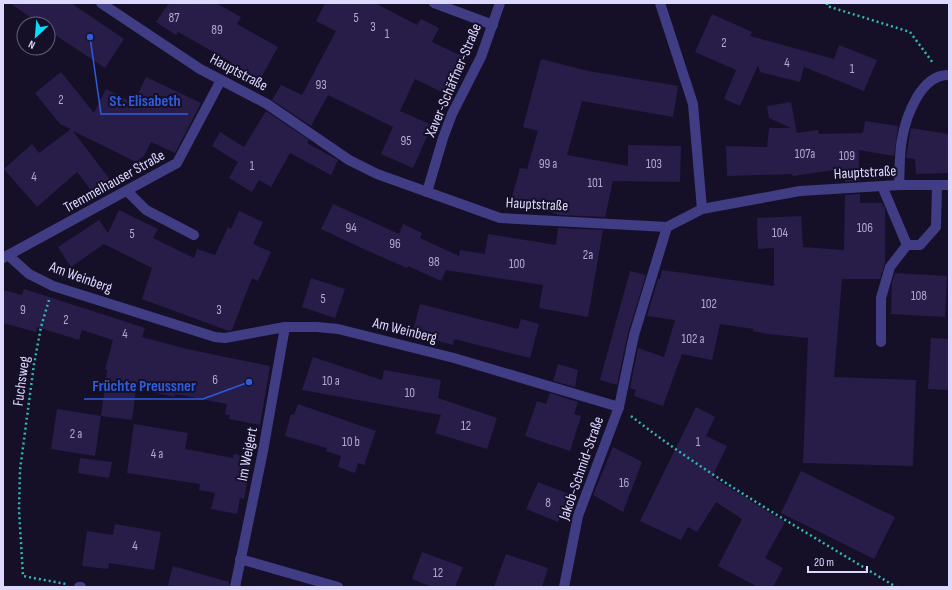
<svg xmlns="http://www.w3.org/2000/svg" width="952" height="590" viewBox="0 0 952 590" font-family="'Sofia Sans Condensed',sans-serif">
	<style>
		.building { fill: #271d48 }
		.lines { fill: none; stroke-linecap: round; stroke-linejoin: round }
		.path { stroke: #33b7b2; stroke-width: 2.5; stroke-dasharray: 2 3; stroke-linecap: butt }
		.lane { stroke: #413d85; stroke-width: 10 }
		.street { stroke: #413d85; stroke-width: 10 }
		.labels { text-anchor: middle; stroke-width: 4; stroke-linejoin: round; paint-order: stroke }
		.number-label { font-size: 13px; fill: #b0a9d0 }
		.street-label { font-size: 15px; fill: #ddd8fe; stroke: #151028 }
		.leader { fill: none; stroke: #305cdc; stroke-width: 1.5 }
		.callout-dot { fill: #305cdc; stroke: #151028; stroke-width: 1.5 }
		.callout-label { font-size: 16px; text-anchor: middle; font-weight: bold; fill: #305cdc; stroke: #151028; stroke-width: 4; stroke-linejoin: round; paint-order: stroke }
	</style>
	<rect width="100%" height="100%" fill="#151028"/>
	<g class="building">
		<path d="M 10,3 L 71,3 L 124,39 L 105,68 L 48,30 L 48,24 L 40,24 Z"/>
		<path d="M 169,3 L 216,3 L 241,17 L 237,24 L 278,47 L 257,85 L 228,68 L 231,62 L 178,32 L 176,35 L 156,22 Z"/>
		<path d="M 325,3 L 375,3 L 417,25 L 421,19 L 439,28 L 432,42 L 466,58 L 448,95 L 415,79 L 400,111 L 432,125 L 413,168 L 381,154 L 393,127 L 328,95 L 311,126 L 272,100 L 281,85 L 302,95 L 336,31 L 316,21 Z"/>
		<path d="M 712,14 L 752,32 L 750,36 L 834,59 L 839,45 L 877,60 L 864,91 L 804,67 L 800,82 L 760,72 L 758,65 L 740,106 L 724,99 L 736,70 L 695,52 Z"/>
		<path d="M 541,59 L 588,71 L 678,86 L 673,117 L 582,101 L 567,155 L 628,166 L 628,145 L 681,146 L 680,182 L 613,181 L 605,217 L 560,215 L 511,200 L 520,168 L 527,169 L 538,131 L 523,127 Z"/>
		<path d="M 61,72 L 94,113 L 106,89 L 134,103 L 146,77 L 201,103 L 175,153 L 151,142 L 144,156 L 136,162 L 73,131 L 111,181 L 94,194 L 77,172 L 37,207 L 4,169 L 32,144 L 39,153 L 71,129 L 60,124 L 35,93 Z"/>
		<path d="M 791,102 L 797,133 L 818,130 L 819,134 L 863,133 L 865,121 L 898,126 L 894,156 L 859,150 L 859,181 L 845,182 L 846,176 L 835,176 L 834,170 L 793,176 L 792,174 L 727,176 L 726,146 L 767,147 L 769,128 L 791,128 L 769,118 L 767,106 Z"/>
		<path d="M 266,111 L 309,140 L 307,143 L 338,160 L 331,175 L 290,153 L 271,187 L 259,180 L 252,192 L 229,178 L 238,162 L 212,146 L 220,132 L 244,147 Z"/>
		<path d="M 911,128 L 948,134 L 949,173 L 916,174 L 915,159 L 906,158 Z"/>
		<path d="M 860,194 L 860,203 L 882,203 L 885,209 L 885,263 L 880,279 L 842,279 L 834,377 L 916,380 L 913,466 L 803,463 L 808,338 L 768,334 L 753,331 L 754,329 L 720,324 L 712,360 L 682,354 L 663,406 L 634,396 L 636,390 L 630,388 L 638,348 L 664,357 L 675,320 L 647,316 L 658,279 L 660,279 L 662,270 L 774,286 L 774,248 L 758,249 L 757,218 L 801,216 L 803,247 L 844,250 L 845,195 Z"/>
		<path d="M 333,204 L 399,234 L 403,224 L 422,233 L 420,238 L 459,256 L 460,250 L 485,254 L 488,234 L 556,245 L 558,228 L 603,230 L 588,317 L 539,308 L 543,285 L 446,270 L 441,281 L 408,266 L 407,268 L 368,251 L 321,229 Z"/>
		<path d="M 119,210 L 158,229 L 153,238 L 194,258 L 197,249 L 215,255 L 228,227 L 231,229 L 239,211 L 263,222 L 253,244 L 271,252 L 258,281 L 252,278 L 232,330 L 229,331 L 142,299 L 152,268 L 104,244 L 71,267 L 58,247 L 99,220 L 108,233 Z"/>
		<path d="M 630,271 L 646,275 L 628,333 L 617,385 L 600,380 Z"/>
		<path d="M 895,273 L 947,276 L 945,317 L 891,314 L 892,282 Z"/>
		<path d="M 311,278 L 345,289 L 335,318 L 302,307 Z"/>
		<path d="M 24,289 L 145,328 L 142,337 L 187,349 L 270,366 L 260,425 L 229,419 L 230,415 L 225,414 L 227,404 L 175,394 L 174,397 L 136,388 L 132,420 L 101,416 L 107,370 L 105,369 L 113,340 L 82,330 L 79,340 L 37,327 L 36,332 L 3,323 L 3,290 L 22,295 Z"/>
		<path d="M 420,304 L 518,329 L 521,319 L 539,324 L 530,358 L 454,339 L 453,345 L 412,334 Z"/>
		<path d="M 931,338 L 949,339 L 949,390 L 928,389 Z"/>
		<path d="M 313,357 L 382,380 L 384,370 L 441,380 L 438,398 L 497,418 L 487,449 L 435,433 L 441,415 L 302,390 Z"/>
		<path d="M 558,364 L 578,370 L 575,387 L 553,381 Z"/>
		<path d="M 550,393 L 578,402 L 574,414 L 581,416 L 570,451 L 525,436 L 537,401 L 546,404 Z"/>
		<path d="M 298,404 L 376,431 L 364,465 L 358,463 L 355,473 L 338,467 L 341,456 L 326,451 L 327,448 L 285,436 L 291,414 L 294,415 Z"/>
		<path d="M 696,407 L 715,417 L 706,436 L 727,446 L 712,477 L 785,522 L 765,558 L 783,568 L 773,587 L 758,587 L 718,566 L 742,519 L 716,502 L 697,532 L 688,527 L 681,540 L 640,521 Z"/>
		<path d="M 57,409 L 101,416 L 95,456 L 51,449 Z"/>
		<path d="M 134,424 L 188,433 L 185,449 L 233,458 L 234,454 L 252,458 L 244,499 L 240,498 L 237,514 L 211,509 L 215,493 L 199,490 L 200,484 L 127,473 Z"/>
		<path d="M 613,447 L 642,462 L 623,512 L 593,495 Z"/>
		<path d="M 80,458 L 112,462 L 109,478 L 78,473 Z"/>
		<path d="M 801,471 L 895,517 L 874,559 L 781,513 Z"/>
		<path d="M 538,482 L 569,494 L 558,522 L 526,509 Z"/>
		<path d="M 115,524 L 161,532 L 154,570 L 109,563 L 108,569 L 82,566 L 87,531 L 113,535 Z"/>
		<path d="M 422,552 L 463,567 L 455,587 L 432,587 L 412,579 Z"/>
		<path d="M 506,554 L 548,568 L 542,587 L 494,587 Z"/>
		<path d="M 173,566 L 229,582 L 229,587 L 177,587 L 168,585 Z"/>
	</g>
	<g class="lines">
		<g class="path">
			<path d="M 827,3 L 827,6 L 910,32 L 933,63"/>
			<path d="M 49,300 L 41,327 L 34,364 L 20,470 L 19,510 L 23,576 L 66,584"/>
			<path d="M 631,416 C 714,481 807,532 896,587"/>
		</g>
		<g class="lane">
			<path d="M 882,186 L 907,245 L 920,245 L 936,227 L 937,185"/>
			<path d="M 127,191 L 146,210 L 194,235"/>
			<path d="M 881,342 L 881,298 L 890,267 L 907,245"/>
		</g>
		<g class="street">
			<path d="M 101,3 L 200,69 L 267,104 L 349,160 L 377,174 L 500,218 L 667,227 L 702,209 L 800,191 L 899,185 L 949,185"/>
			<path d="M 434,3 L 493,25"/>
			<path d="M 660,3 L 693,104 L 702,209"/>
			<path d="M 899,185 C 900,170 899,154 902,139 C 906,116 921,74 949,75"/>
			<path d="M 427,192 L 443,138 L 452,114 L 481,57 L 500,3"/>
			<path d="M 8,255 L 29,274 L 53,286 L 215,337 L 225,338 L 285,327 L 317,327 L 338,329 L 454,358 L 619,407 L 634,335 L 667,227"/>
			<path d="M 3,258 L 177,163 L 221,80"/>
			<path d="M 240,559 L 338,587"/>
			<path d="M 79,587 L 81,587"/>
			<path d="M 235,587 L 263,451 L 285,327"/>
			<path d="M 564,587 L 578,516 L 619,407"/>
		</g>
	</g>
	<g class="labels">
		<g class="number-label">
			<text x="174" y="22">87</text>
			<text x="356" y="22">5</text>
			<text x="373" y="31">3</text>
			<text x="217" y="34">89</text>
			<text x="387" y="38">1</text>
			<text x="724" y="47">2</text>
			<text x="787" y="67">4</text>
			<text x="852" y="73">1</text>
			<text x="321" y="89">93</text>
			<text x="61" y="104">2</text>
			<text x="406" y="145">95</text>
			<text x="805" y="158">107a</text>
			<text x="847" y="160">109</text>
			<text x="548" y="168">99 a</text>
			<text x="654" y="168">103</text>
			<text x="252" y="170">1</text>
			<text x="34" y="181">4</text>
			<text x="595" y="187">101</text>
			<text x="351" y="232">94</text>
			<text x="865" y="232">106</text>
			<text x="780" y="237">104</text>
			<text x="132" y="238">5</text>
			<text x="395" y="248">96</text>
			<text x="588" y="259">2a</text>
			<text x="434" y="266">98</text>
			<text x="517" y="268">100</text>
			<text x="919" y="300">108</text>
			<text x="323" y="303">5</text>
			<text x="709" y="308">102</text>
			<text x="23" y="314">9</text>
			<text x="219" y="314">3</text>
			<text x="66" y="324">2</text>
			<text x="125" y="338">4</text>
			<text x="693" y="343">102 a</text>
			<text x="215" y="384">6</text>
			<text x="331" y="385">10 a</text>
			<text x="410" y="397">10</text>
			<text x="466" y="430">12</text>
			<text x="76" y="438">2 a</text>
			<text x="351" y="446">10 b</text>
			<text x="698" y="446">1</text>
			<text x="157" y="458">4 a</text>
			<text x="624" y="487">16</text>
			<text x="548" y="507">8</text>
			<text x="135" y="550">4</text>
			<text x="438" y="577">12</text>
		</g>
		<g class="street-label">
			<text transform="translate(239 72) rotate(28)" y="5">Hauptstraße</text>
			<text transform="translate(453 80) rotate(-67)" y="5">Xaver-Schäffner-Straße</text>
			<text transform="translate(865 172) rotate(-3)" y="5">Hauptstraße</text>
			<text transform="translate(114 181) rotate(-29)" y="5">Tremmelhauser Straße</text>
			<text transform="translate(537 204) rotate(3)" y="5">Hauptstraße</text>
			<text transform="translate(81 277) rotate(20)" y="5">Am Weinberg</text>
			<text transform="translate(405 330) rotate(14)" y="5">Am Weinberg</text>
			<text transform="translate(21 381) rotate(-82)" y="5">Fuchsweg</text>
			<text transform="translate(247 454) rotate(-79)" y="5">Im Weigert</text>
			<text transform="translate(581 468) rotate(-71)" y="5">Jakob-Schmid-Straße</text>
		</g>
	</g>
	<path class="leader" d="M90 37L101 114H188M249 382L203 399H84"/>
	<g class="callout-dot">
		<circle cx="90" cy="37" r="4"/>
		<circle cx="249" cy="382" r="4"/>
	</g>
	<g class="callout-label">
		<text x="145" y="106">St. Elisabeth</text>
		<text x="144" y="391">Früchte Preussner</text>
	</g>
	<rect width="952" height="590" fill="none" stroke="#ddd8fe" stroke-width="8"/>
	<g transform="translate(36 36) rotate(206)"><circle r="19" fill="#151028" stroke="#65607e"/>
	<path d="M0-3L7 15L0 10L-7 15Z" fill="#09dcf9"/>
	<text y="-6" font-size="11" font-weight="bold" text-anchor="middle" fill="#ddd8fe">N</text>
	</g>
	<path d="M808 566v6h59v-6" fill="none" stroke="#ddd8fe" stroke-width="2"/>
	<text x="814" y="566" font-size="12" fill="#ddd8fe" stroke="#151028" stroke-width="3" paint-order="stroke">20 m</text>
</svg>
